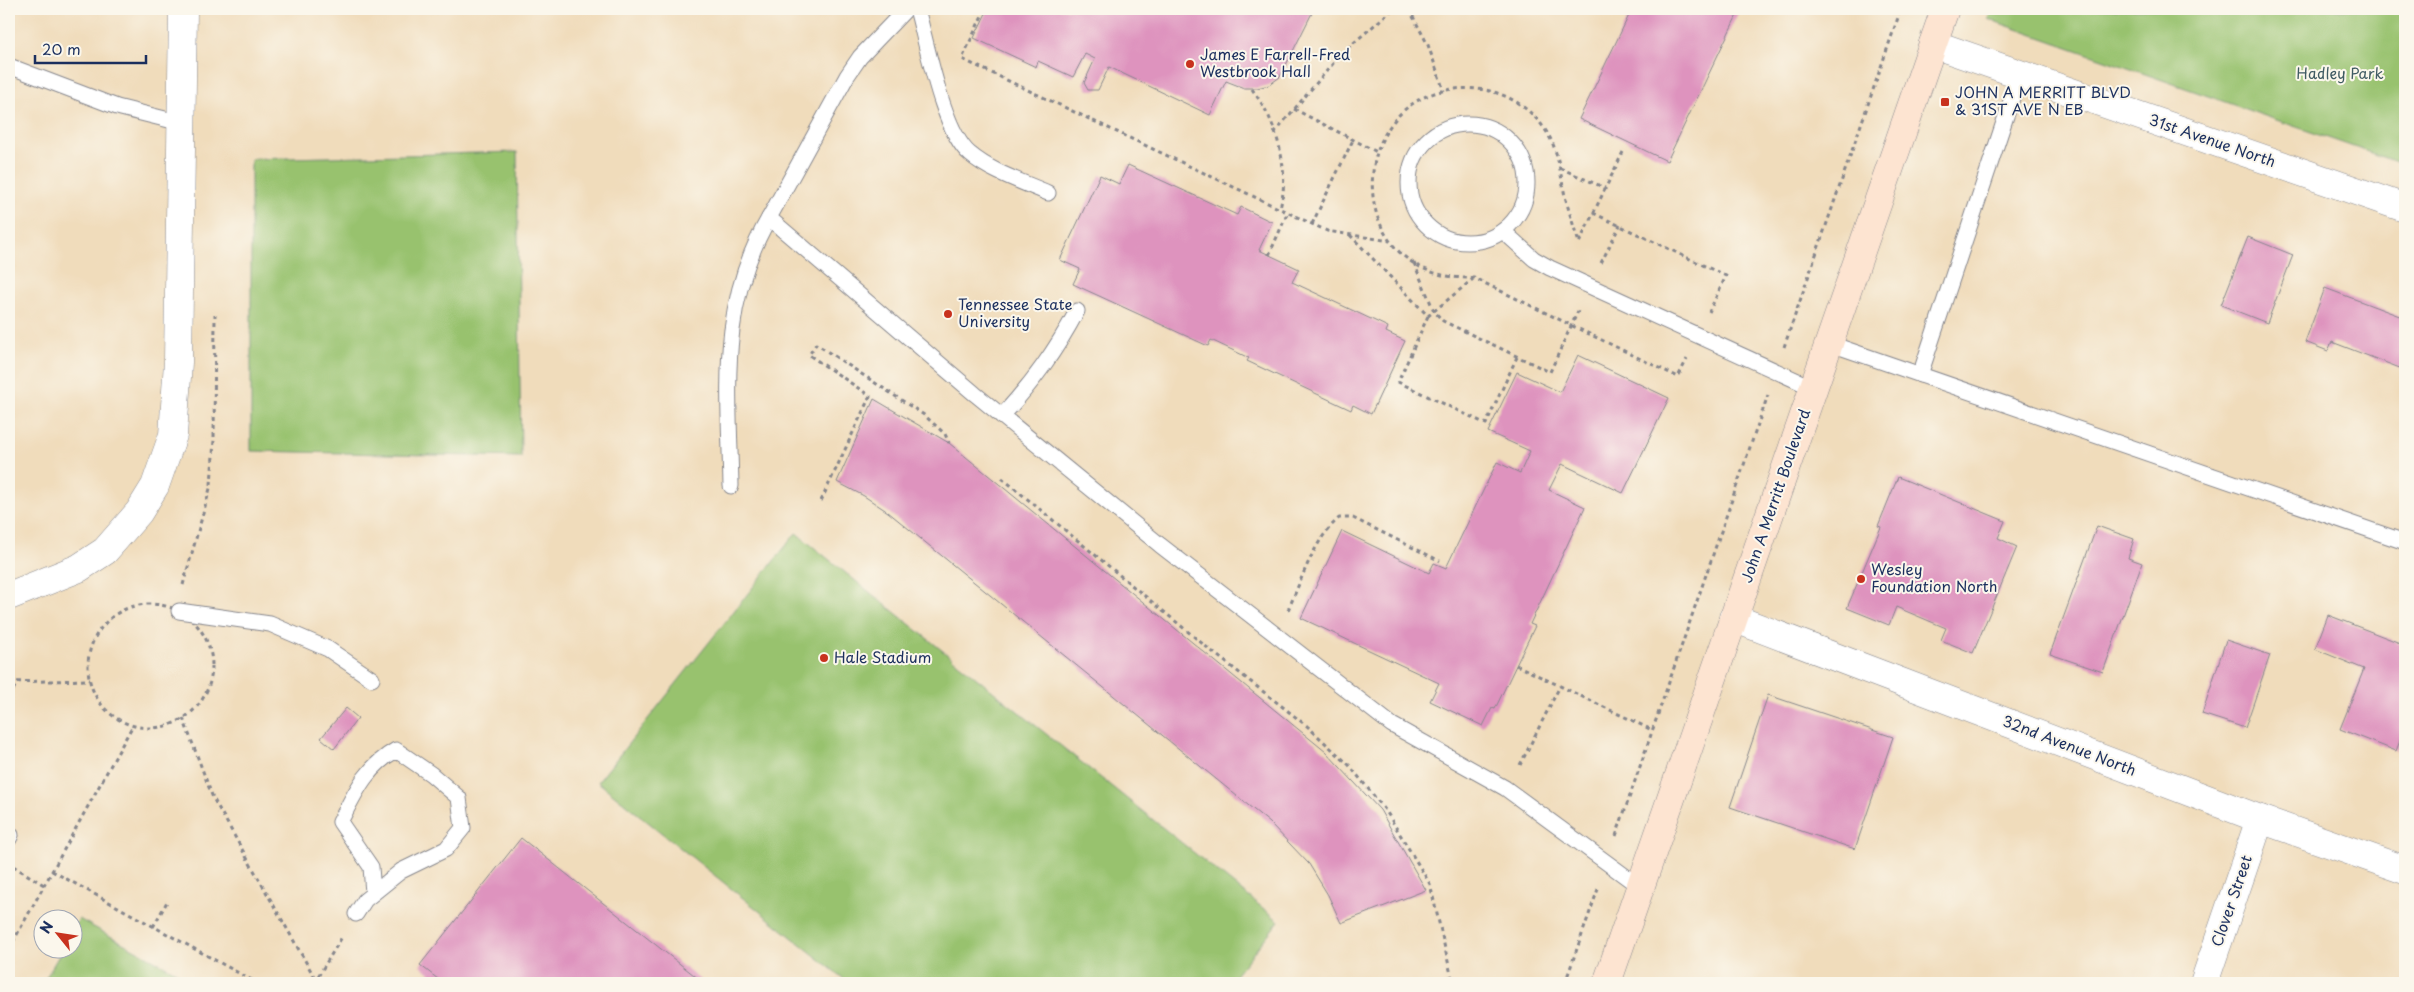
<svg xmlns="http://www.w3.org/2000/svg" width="2414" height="992" viewBox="0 0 2414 992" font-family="'Playpen Sans',sans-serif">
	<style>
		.green { fill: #98c26e; stroke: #5a7866 }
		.building { fill: #de93be }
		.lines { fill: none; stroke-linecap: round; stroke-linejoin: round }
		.lane-casing { stroke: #86868c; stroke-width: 17 }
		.street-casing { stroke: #86868c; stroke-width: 29 }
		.secondary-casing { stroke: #86868c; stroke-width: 29 }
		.path { stroke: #86868c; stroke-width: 3; stroke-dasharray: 4 4; stroke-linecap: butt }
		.lane { stroke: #fff; stroke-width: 15 }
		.street { stroke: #fff; stroke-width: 28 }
		.secondary { stroke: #fde4d1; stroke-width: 28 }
		.poi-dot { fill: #c8321e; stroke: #fbf7ec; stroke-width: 2 }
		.labels { text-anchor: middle; stroke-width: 4; stroke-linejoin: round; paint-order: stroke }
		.poi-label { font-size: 15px; fill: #1b2f5e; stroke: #fbf7ec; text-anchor: start }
		.park-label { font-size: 15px; fill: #405b63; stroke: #fbf7ec }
		.street-label { font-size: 15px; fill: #1b2f5e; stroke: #fbf7ec }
	</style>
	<rect width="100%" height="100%" fill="#fbf7ec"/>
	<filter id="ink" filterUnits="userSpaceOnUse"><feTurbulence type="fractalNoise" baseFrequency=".02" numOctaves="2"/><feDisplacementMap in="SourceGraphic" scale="10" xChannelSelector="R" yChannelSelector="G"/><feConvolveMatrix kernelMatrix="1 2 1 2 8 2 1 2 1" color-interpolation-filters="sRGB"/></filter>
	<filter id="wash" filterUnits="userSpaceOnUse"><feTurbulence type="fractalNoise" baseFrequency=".0096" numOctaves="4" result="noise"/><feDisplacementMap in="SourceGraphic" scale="20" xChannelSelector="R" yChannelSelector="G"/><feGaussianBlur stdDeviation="1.12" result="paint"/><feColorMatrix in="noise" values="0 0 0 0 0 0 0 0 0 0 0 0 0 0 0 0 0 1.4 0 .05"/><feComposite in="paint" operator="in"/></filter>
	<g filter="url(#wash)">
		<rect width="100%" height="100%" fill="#f0dcbb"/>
		<g class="green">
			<path d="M 1992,9 L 2405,9 L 2405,165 L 1988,19 Z"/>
			<path d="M 517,152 L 521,457 L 251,451 L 251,159 Z"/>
			<path d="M 796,533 L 1279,921 L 1229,983 L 849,983 L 598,782 Z"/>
			<path d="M 79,919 L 196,983 L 43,983 L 62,950 L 72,950 L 73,930 Z"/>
		</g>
		<g id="blocks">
			<g class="building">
				<path d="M 988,9 L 1314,9 L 1280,77 L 1269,85 L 1257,88 L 1244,88 L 1226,81 L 1210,115 L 1109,67 L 1098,90 L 1088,90 L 1084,83 L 1095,59 L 1085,54 L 1073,77 L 1038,61 L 1036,67 L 974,38 Z"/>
				<path d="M 1632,9 L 1740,9 L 1667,161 L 1579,119 Z"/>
				<path d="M 1128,165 L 1237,215 L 1241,207 L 1272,222 L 1259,250 L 1299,269 L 1292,282 L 1388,327 L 1386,332 L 1405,341 L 1371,414 L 1353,405 L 1351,410 L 1247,361 L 1249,358 L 1211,340 L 1208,346 L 1073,284 L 1080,269 L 1060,260 L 1100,175 L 1119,184 Z"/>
				<path d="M 2248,237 L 2293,255 L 2267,323 L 2221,305 Z"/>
				<path d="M 2325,288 L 2405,318 L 2405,370 L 2332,342 L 2328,351 L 2305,342 Z"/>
				<path d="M 1578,355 L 1669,398 L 1623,493 L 1562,464 L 1549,490 L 1585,507 L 1530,624 L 1535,626 L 1495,709 L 1492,708 L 1483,726 L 1430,701 L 1439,683 L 1301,618 L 1342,531 L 1429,573 L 1434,563 L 1446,568 L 1497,462 L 1520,473 L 1530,451 L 1488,432 L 1517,372 L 1560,392 Z"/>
				<path d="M 874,399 L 949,443 L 1326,752 L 1380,810 L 1426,890 L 1341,923 L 1328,895 L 1309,864 L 1270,823 L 888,512 L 864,496 L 837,482 Z"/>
				<path d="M 1898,477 L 2005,521 L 1998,538 L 2017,547 L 1973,653 L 1941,640 L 1946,628 L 1896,607 L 1889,625 L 1847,608 L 1881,527 L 1878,526 Z"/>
				<path d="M 2097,526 L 2134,539 L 2128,558 L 2142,563 L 2103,672 L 2050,654 Z"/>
				<path d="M 2328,615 L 2405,645 L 2405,728 L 2396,751 L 2340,729 L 2364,669 L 2315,649 Z"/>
				<path d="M 2226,640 L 2270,655 L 2245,728 L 2202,714 Z"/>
				<path d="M 1768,695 L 1893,737 L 1855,849 L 1730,807 Z"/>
				<path d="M 346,708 L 358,718 L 334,749 L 321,738 Z"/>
				<path d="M 521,838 L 704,983 L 443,983 L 420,965 Z"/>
			</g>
		</g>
	</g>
	<g filter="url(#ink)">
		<use href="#blocks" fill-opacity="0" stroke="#86868c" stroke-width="1"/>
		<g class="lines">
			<defs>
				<g id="lane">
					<path d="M 906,9 L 860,57 L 847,76 L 769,218 L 975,394 L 1160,545 L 1392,725 L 1505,788 L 1640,887"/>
					<path d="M 917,9 C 927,44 943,132 970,154 C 991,172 1023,182 1048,193"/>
					<path d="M 9,66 L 117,107 L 181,123"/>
					<circle cx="1468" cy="183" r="59"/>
					<path d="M 1503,231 L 1534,259 L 1550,268 L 1813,388"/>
					<path d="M 1828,343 L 2405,542"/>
					<path d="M 1920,375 L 2020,74"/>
					<path d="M 1002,416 C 1033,382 1055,352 1077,311"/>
					<path d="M 731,486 C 729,388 718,306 769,218"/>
					<path d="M 179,611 L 270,624 L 328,649 L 372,679"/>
					<path d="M 9,839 L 11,835"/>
					<path d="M 356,914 L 365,900 L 401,871 L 446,849 L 463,828 L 459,798 L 431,774 L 396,750 C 366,767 355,793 340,822 L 371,867 L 373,893"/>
				</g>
				<g id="street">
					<path d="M 1933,44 L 2405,208"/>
					<path d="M 9,596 L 79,568 L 105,551 L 139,512 L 155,486 L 173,435 L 178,362 L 183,9"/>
					<path d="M 1733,618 L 2260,819 L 2405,870"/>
					<path d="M 2204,983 L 2260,819"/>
				</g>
				<path id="secondary" d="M 1607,983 L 1945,9"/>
			</defs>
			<use href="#lane" class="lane-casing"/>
			<use href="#street" class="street-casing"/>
			<use href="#secondary" class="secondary-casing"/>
			<g class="path">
				<path d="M 985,9 L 962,59 L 1327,231 L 1390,241"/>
				<path d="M 1409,9 L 1428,45 L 1444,91"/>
				<path d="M 1252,89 C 1258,98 1266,109 1270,119 C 1282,147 1288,179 1280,208"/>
				<path d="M 1294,109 L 1377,152"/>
				<path d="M 1274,133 L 1342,53 L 1393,9"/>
				<path d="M 1623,152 L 1579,243 C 1574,227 1569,212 1565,196 C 1560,173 1559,151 1546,131 C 1531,108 1505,91 1477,89 C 1344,76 1332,282 1474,278 L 1678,377 L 1687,359"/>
				<path d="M 1560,168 L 1605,188"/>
				<path d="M 1593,213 L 1726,276 L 1709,312"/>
				<path d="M 1312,224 L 1353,140"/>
				<path d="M 1350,235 L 1428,316 L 1473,279"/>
				<path d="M 1269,255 L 1288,212"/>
				<path d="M 1414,263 L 1434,311 L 1443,321 L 1550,372 L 1578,311"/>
				<path d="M 1601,263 L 1620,225"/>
				<path d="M 1428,316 L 1398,382 L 1486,424 L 1517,357"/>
				<path d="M 1784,347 L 1901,9"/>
				<path d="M 1002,478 L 1209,649 L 1307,726 L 1349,765 L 1386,811 L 1430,884 L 1453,983"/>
				<path d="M 821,501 L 870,396 L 809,355 L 816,344 L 924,415 L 945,434 L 949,443"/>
				<path d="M 183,585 L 211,485 L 214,440 L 215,315"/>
				<circle cx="150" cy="666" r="62"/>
				<path d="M 1288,610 C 1302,579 1313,541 1339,518 L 1353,518 L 1440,561"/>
				<path d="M 1516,665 L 1652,730"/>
				<path d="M 9,682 L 90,680"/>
				<path d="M 9,697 L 17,683"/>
				<path d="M 183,718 L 213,798 L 316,980"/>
				<path d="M 1520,765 L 1560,686"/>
				<path d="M 1616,836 L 1768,395"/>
				<path d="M 13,866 L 44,885"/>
				<path d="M 52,871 L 257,983"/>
				<path d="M 153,927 L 168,900"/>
				<path d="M 9,949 L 133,725"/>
				<path d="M 314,983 L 342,937"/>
				<path d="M 1565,983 L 1598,889"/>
			</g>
			<use href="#lane" class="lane"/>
			<use href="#street" class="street"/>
			<use href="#secondary" class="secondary"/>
		</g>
	</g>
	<g class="poi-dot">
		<circle cx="1190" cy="64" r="5"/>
		<rect x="1940" y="97" width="10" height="10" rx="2.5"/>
		<circle cx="948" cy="314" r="5"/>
		<circle cx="1861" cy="579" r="5"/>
		<circle cx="824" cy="658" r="5"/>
	</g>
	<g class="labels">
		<g class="poi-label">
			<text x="1200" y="60">James E Farrell-Fred<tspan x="1200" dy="17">Westbrook Hall</tspan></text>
			<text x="1955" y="98">JOHN A MERRITT BLVD<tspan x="1955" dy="17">&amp; 31ST AVE N EB</tspan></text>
			<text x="958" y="310">Tennessee State<tspan x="958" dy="17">University</tspan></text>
			<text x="1871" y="575">Wesley<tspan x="1871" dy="17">Foundation North</tspan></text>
			<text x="834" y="663">Hale Stadium</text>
		</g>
		<g class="park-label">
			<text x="2340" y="79">Hadley Park</text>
		</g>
		<g class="street-label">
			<text transform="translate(2212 141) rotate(19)" y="5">31st Avenue North</text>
			<text transform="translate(1776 496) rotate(-71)" y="5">John A Merritt Boulevard</text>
			<text transform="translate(2069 746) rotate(21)" y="5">32nd Avenue North</text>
			<text transform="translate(2232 901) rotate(-71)" y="5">Clover Street</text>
		</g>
	</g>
	<rect width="2414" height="992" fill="none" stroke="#fbf7ec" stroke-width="30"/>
	<g transform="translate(58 934) rotate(300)"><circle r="24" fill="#fbf7ec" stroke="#a1a7b3"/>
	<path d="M0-4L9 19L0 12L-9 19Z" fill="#c8321e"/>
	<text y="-8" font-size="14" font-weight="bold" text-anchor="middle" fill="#1b2f5e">N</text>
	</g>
	<path d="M35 55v8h111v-8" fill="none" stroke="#1b2f5e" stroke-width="2.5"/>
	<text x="42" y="55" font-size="15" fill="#1b2f5e" stroke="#fbf7ec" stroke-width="4" paint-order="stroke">20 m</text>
</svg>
